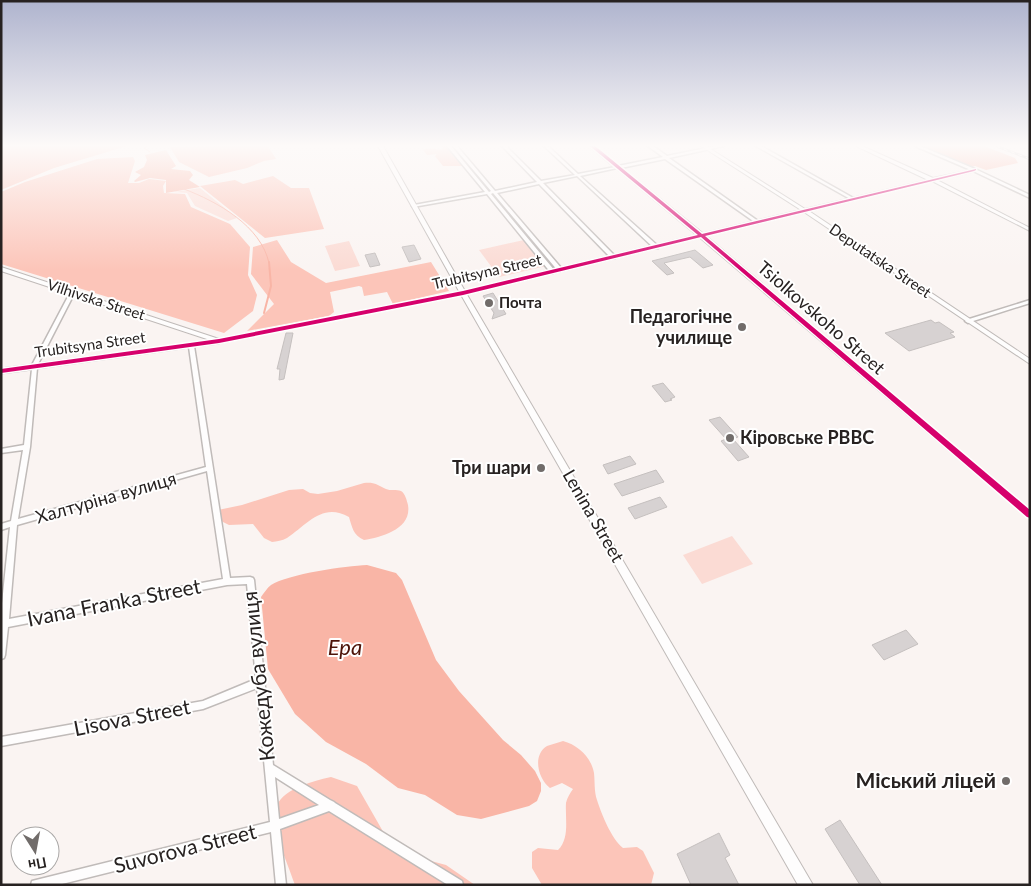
<svg xmlns="http://www.w3.org/2000/svg" width="1031" height="886" viewBox="0 0 1031 886" font-family="Lato,sans-serif">
	<style>
		.green { fill: #fbdbd4 }
		.forest { fill: #fcc5b9 }
		.water { fill: #f9b5a6 }
		.lines { fill: none; stroke-linecap: round; stroke-linejoin: round }
		.stream-far1 { stroke: #f9b5a6; stroke-width: 1 }
		.stream { stroke: #f9b5a6; stroke-width: 2 }
		.building { fill: #d7d2d2; stroke: #c5c0bf }
		.minor-casing { stroke: #c0bbb9; stroke-width: 3 }
		.tertiary-casing { stroke: #c0bbb9; stroke-width: 2 }
		.secondary-casing { stroke: #c0bbb9; stroke-width: 2 }
		.minor { fill: #fefdfd; fill-rule: evenodd }
		.tertiary { fill: #fefdfd; fill-rule: evenodd }
		.secondary { fill: #fefdfd; fill-rule: evenodd }
		.rail-casing { stroke: #bfbebd; stroke-width: 2.5 }
		.rail { stroke: #fff; stroke-width: 1; stroke-dasharray: 4; stroke-linecap: butt }
		.cycleway-casing { stroke: #fff; stroke-width: 3 }
		.cycleway { fill: #d6006c; fill-rule: evenodd }
		.poi-dot { fill: #716c6a; stroke: #fff; stroke-width: 2 }
		.labels { text-anchor: middle; stroke-width: 4; stroke-linejoin: round; paint-order: stroke }
		.far-street-label { font-size: 15px; fill: #272221; stroke: #fff }
		.far-poi-label { font-size: 15px; font-weight: bold; fill: #272221; stroke: #fff; text-anchor: start }
		.poi-label { font-size: 18px; font-weight: bold; fill: #272221; stroke: #fff; text-anchor: end }
		.street-label { font-size: 18px; fill: #272221; stroke: #fff }
		.near-street-label { font-size: 21px; fill: #272221; stroke: #fff }
		.near-poi-label { font-size: 21px; font-weight: bold; fill: #272221; stroke: #fff; text-anchor: end }
		.near-water-label { font-size: 22px; font-style: italic; fill: #4d1308; stroke: #fff }
	</style>
	<rect width="100%" height="100%" fill="#faf4f2"/>
	<g class="green">
		<path d="M 200,188 L 237,218 L 228,221 L 195,206 L 187,193 L 174,192 Z"/>
		<path d="M 524,240 L 546,266 L 499,277 L 479,250 Z"/>
		<path d="M 349,241 L 360,266 L 335,271 L 325,246 Z"/>
		<path d="M 732,536 L 753,564 L 702,584 L 683,555 Z"/>
	</g>
	<g class="forest">
		<path d="M 1,146 L 127,146 L 54,168 L 1,190 Z"/>
		<path d="M 268,146 L 276,159 L 264,161 L 247,168 L 209,177 L 179,162 L 170,147 Z"/>
		<path d="M 442,146 L 447,146 L 464,166 L 443,166 L 435,156 L 437,154 L 427,155 L 423,150 C 433,146 437,151 443,149 Z"/>
		<path d="M 133,157 L 135,161 L 128,183 L 139,183 L 149,179 L 166,181 L 163,186 L 164,193 L 185,194 L 191,207 L 230,224 L 250,247 L 248,275 L 257,295 L 253,311 L 224,333 L 1,264 L 1,192 L 25,182 L 97,159 Z"/>
		<path d="M 273,176 L 291,188 L 309,188 L 324,229 L 265,238 L 200,186 L 235,180 L 243,184 Z"/>
		<path d="M 277,240 L 291,262 L 326,283 L 431,262 L 449,291 L 393,304 L 387,292 L 364,296 L 362,287 L 359,286 L 330,292 L 334,312 L 329,316 L 247,331 L 274,304 L 251,274 L 253,247 Z"/>
		<path d="M 364,483 C 375,482 377,485 386,489 C 390,491 397,489 401,491 C 405,493 407,501 408,505 C 412,529 382,537 364,540 C 353,535 352,527 349,517 C 322,502 307,525 287,538 C 282,541 277,541 272,542 L 264,538 L 253,524 L 229,525 L 219,520 L 218,510 L 242,505 L 289,490 L 303,489 L 310,493 L 318,494 L 337,491 Z"/>
		<path d="M 563,741 C 578,745 591,757 594,773 C 595,782 594,791 597,800 C 602,815 611,838 623,848 L 637,847 L 643,851 L 654,873 L 651,885 L 542,885 L 532,868 L 532,852 L 538,848 L 558,850 C 570,838 565,819 566,803 C 567,798 570,793 573,789 L 562,783 L 550,788 C 538,779 532,755 547,746 C 552,744 558,743 563,741 Z"/>
		<path d="M 331,777 L 357,786 L 385,835 L 405,854 L 446,865 L 475,885 L 295,885 C 274,824 249,795 331,777 Z"/>
	</g>
	<g class="water">
		<path d="M 920,146 L 984,146 L 1015,158 L 1018,163 L 986,170 L 975,166 L 971,167 Z"/>
		<path d="M 166,150 L 176,166 L 171,169 L 190,171 L 193,175 L 189,180 L 200,187 L 166,193 L 166,180 L 150,178 L 135,182 L 134,181 L 141,175 L 135,172 L 144,167 L 147,160 L 145,155 Z"/>
		<path d="M 367,565 L 396,573 L 402,580 L 436,660 L 459,691 L 503,740 L 521,755 L 535,771 L 541,783 L 541,791 L 537,801 L 529,806 L 481,819 L 457,815 L 425,795 L 398,788 L 366,764 L 326,742 L 295,714 L 268,669 L 261,597 C 264,593 267,588 271,585 C 288,574 346,566 367,565 Z"/>
	</g>
	<g class="lines">
		<g class="stream-far1">
			<path d="M 147,146 L 144,148 L 150,152"/>
			<path d="M 184,189 C 218,202 261,226 269,263"/>
		</g>
		<path class="stream" d="M 264,313 L 271,286 L 269,262"/>
	</g>
	<g class="building">
		<path d="M 414,245 L 421,259 L 409,262 L 402,247 Z"/>
		<path d="M 695,250 L 713,265 L 703,268 L 690,257 L 664,263 L 674,273 L 667,275 L 652,261 Z"/>
		<path d="M 375,253 L 380,265 L 370,267 L 365,255 Z"/>
		<path d="M 493,293 L 506,314 L 492,319 L 494,313 L 483,296 Z"/>
		<path d="M 931,320 L 935,323 L 939,322 L 954,332 L 950,333 L 955,337 L 909,351 L 885,333 Z"/>
		<path d="M 286,333 L 293,333 L 284,379 L 279,380 L 280,369 L 277,369 Z"/>
		<path d="M 663,383 L 675,397 L 670,399 L 672,400 L 665,402 L 652,386 Z"/>
		<path d="M 720,417 L 738,437 L 733,439 L 749,457 L 738,461 L 721,441 L 726,439 L 709,420 Z"/>
		<path d="M 630,456 L 636,464 L 608,474 L 603,465 Z"/>
		<path d="M 656,470 L 664,482 L 622,496 L 614,484 Z"/>
		<path d="M 660,497 L 667,507 L 635,519 L 628,508 Z"/>
		<path d="M 906,630 L 918,644 L 884,660 L 872,645 Z"/>
		<path d="M 840,820 L 882,885 L 860,885 L 825,829 Z"/>
		<path d="M 719,833 L 730,855 L 725,858 L 739,885 L 691,885 L 677,854 Z"/>
	</g>
	<g class="lines">
		<defs>
			<g id="minor">
				<path d="M 447,146 L 451,146 L 489,192 L 491,191 L 453,146 L 457,146 L 495,191 L 537,182 L 502,146 L 506,146 L 541,181 L 575,175 L 544,146 L 548,146 L 578,174 L 615,167 L 590,146 L 594,146 L 618,166 L 663,157 L 648,146 L 653,146 L 667,156 L 716,146 L 724,146 L 669,158 L 758,221 L 758,223 L 756,223 L 665,159 L 621,168 L 704,235 L 1030,511 L 1030,518 L 1028,517 L 700,237 L 617,168 L 580,176 L 658,246 L 658,248 L 654,248 L 577,176 L 543,183 L 615,256 L 615,258 L 611,258 L 539,184 L 497,193 L 562,269 L 562,270 L 560,271 L 558,271 L 493,193 L 491,194 L 555,271 L 555,272 L 553,273 L 551,273 L 487,194 L 413,207 L 412,206 L 414,205 L 485,192 Z"/>
				<path d="M 756,146 L 761,146 L 855,199 L 852,200 Z"/>
				<path d="M 915,146 L 920,146 L 975,169 L 1030,195 L 1030,198 L 973,171 Z"/>
				<path d="M 71,291 L 75,291 L 75,292 L 38,364 L 221,340 L 221,342 L 219,343 L 194,346 L 230,578 L 250,577 L 253,578 L 254,580 L 273,765 L 330,800 L 334,802 L 335,803 L 462,881 L 463,885 L 448,885 L 329,811 L 280,829 L 286,885 L 276,885 L 271,832 L 58,885 L 31,885 L 32,881 L 36,880 L 270,822 L 257,688 L 203,709 L 1,746 L 1,737 L 203,701 L 256,679 L 247,584 L 227,585 L 8,627 L 5,655 L 4,658 L 1,659 L 1,613 L 10,527 L 1,530 L 1,524 L 11,521 L 23,450 L 1,453 L 1,449 L 24,445 L 32,369 L 1,373 L 1,369 L 32,365 ZM 189,347 L 206,467 L 18,519 L 30,447 L 37,368 ZM 207,471 L 223,579 L 9,619 L 17,525 ZM 275,777 L 319,805 L 279,819 Z"/>
				<path d="M 1030,300 L 1030,303 L 970,322 L 968,323 L 965,321 L 966,320 Z"/>
			</g>
			<path id="tertiary" d="M 701,146 L 706,146 L 805,209 L 928,180 L 856,146 L 862,146 L 933,178 L 976,169 L 976,171 L 937,180 L 1030,228 L 1030,231 L 932,181 L 809,211 L 1030,359 L 1030,364 L 804,212 L 463,295 L 219,343 L 1,271 L 1,267 L 219,339 L 463,291 L 801,210 Z"/>
			<path id="secondary" d="M 378,146 L 383,146 L 466,293 L 813,885 L 798,885 L 460,293 Z"/>
		</defs>
		<use href="#minor" class="minor-casing"/>
		<use href="#tertiary" class="tertiary-casing"/>
		<use href="#secondary" class="secondary-casing"/>
		<use href="#minor" class="minor"/>
		<use href="#tertiary" class="tertiary"/>
		<use href="#secondary" class="secondary"/>
		<defs>
			<path id="rail" d="M 996,146 L 1030,159"/>
		</defs>
		<use href="#rail" class="rail-casing"/>
		<use href="#rail" class="rail"/>
		<defs>
			<path id="cycleway" d="M 590,146 L 595,146 L 702,234 L 976,169 L 976,170 L 974,171 L 705,236 L 1030,510 L 1030,518 L 1027,517 L 701,237 L 463,295 L 219,343 L 1,373 L 1,369 L 219,339 L 463,291 L 698,235 Z"/>
		</defs>
		<use href="#cycleway" class="cycleway-casing"/>
		<use href="#cycleway" class="cycleway"/>
	</g>
	<linearGradient id="sky" x2="0" y2="1"><stop stop-color="#afb4ce"/><stop offset="0.54" stop-color="#fdfaf9"/><stop offset="1" stop-color="#fdfaf9" stop-opacity="0"/></linearGradient>
	<rect width="1031" height="270" fill="url(#sky)"/>
	<g class="poi-dot">
		<circle cx="489" cy="303" r="5"/>
		<circle cx="742" cy="327" r="5"/>
		<circle cx="730" cy="438" r="5"/>
		<circle cx="541" cy="468" r="5"/>
		<circle cx="1006" cy="781" r="5"/>
	</g>
	<g class="labels">
		<g class="far-street-label">
			<text transform="translate(880 261) rotate(34)" y="5">Deputatska Street</text>
			<text transform="translate(487 272) rotate(-13)" y="5">Trubitsyna Street</text>
			<text transform="translate(96 300) rotate(18)" y="5">Vilhivska Street</text>
			<text transform="translate(90 345) rotate(-8)" y="5">Trubitsyna Street</text>
		</g>
		<g class="far-poi-label">
			<text x="499" y="308">Почта</text>
		</g>
		<g class="poi-label">
			<text x="732" y="323">Педагогічне<tspan x="732" dy="21">училище</tspan></text>
			<text x="740" y="444" text-anchor="start">Кіровське РВВС</text>
			<text x="531" y="474">Три шари</text>
		</g>
		<g class="street-label">
			<text transform="translate(821 318) rotate(41)" y="6">Tsiolkovskoho Street</text>
			<text transform="translate(106 498) rotate(-16)" y="6">Халтуріна вулиця</text>
			<text transform="translate(593 516) rotate(60)" y="6">Lenina Street</text>
		</g>
		<g class="near-street-label">
			<text transform="translate(114 603) rotate(-11)" y="7">Ivana Franka Street</text>
			<text transform="translate(259 676) rotate(-96)" y="7">Кожедуба вулиця</text>
			<text transform="translate(132 718) rotate(-11)" y="7">Lisova Street</text>
			<text transform="translate(185 849) rotate(-14)" y="7">Suvorova Street</text>
		</g>
		<g class="near-poi-label">
			<text x="996" y="788">Міський ліцей</text>
		</g>
		<g class="near-water-label">
			<text x="345" y="655">Ера</text>
		</g>
	</g>
	<rect width="1031" height="886" fill="none" stroke="#272221" stroke-width="5"/>
	<g transform="translate(35 851) rotate(169)"><circle r="24" fill="#ffffff" stroke="#a9a7a6"/>
	<path d="M0-4L9 19L0 12L-9 19Z" fill="#716c6a"/>
	<text y="-8" font-size="14" font-weight="bold" text-anchor="middle" fill="#272221">Пн</text>
	</g>
</svg>
